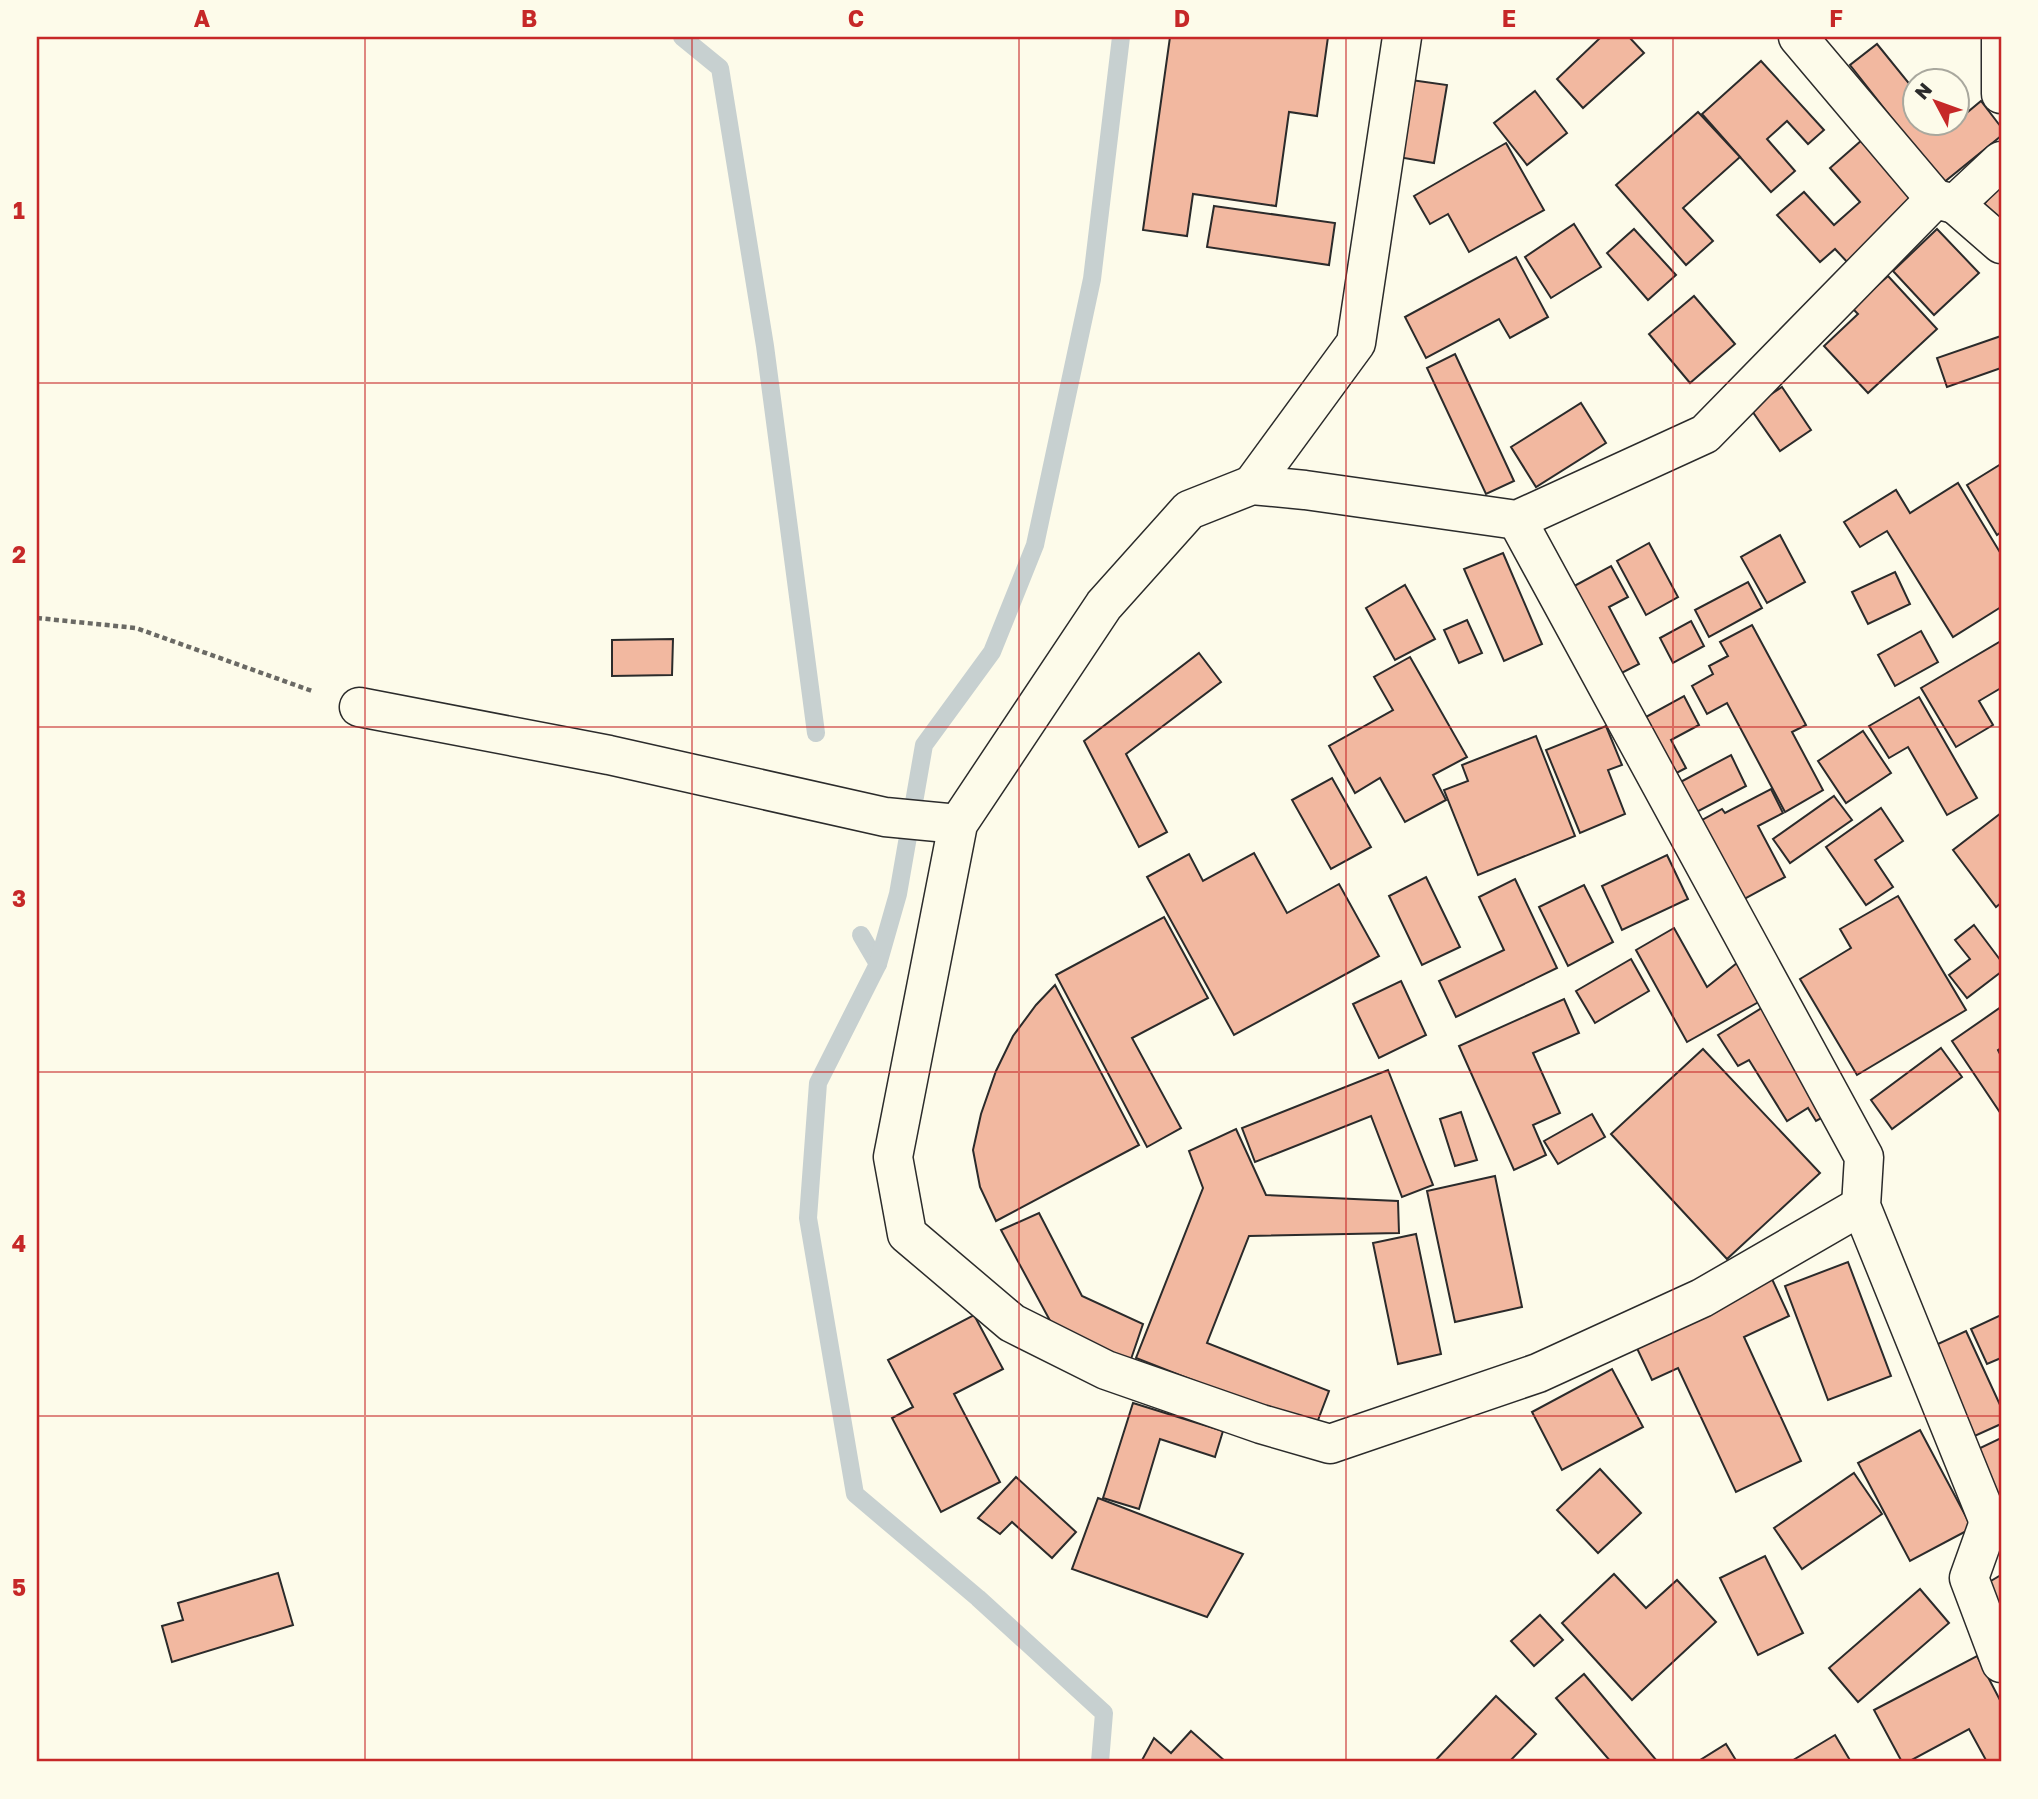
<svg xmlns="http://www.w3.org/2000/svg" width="2038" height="1799" viewBox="0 0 2038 1799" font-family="'Golos Text',sans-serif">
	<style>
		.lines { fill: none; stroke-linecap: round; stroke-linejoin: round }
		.stream { stroke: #c7d0d0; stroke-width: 18 }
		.building { fill: #f2b8a0; stroke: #2b2b2b; stroke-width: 2 }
		.minor-casing { stroke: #2b2b2b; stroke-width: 41 }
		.path { stroke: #6a6964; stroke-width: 4.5; stroke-dasharray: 5 3.5; stroke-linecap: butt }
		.minor { stroke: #fdfbea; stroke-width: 38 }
		.grid { fill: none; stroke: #c62828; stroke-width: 2; stroke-opacity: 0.55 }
		.neatline { fill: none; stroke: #c62828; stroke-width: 2.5 }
		.grid-label { font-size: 23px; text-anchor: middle; font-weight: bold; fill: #c62828 }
	</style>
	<rect width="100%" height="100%" fill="#fdfbea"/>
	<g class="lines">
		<g class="stream">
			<path d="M 682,37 L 720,68 L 765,346 L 816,733"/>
			<path d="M 861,935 L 878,964"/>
			<path d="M 1100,1762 L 1104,1713 L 978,1598 L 855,1494 L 808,1218 L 818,1083 L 878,964 L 898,894 L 924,745 L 992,652 L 1035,545 L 1092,279 L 1121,37"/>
		</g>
	</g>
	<g class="building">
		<path d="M 1170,37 L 1328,37 L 1317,116 L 1289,112 L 1276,206 L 1193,194 L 1187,236 L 1143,230 Z"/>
		<path d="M 1599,37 L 1629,37 L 1644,53 L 1583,108 L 1557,79 L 1600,38 Z"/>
		<path d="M 1877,44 L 1916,92 L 1916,122 L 1940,122 L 1946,130 L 1981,101 L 2001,127 L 2001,136 L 1943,183 L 1850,65 Z"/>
		<path d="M 1761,61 L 1824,130 L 1808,144 L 1787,121 L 1767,139 L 1795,171 L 1771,192 L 1702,114 Z"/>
		<path d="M 1411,80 L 1447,85 L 1434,163 L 1398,157 Z"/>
		<path d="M 1535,91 L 1567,133 L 1527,165 L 1494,123 Z"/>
		<path d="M 1698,112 L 1740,157 L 1683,208 L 1713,241 L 1686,265 L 1616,185 Z"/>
		<path d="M 1862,140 L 1918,204 L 1850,265 L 1835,249 L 1820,262 L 1777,215 L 1804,192 L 1834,225 L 1860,202 L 1830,168 Z"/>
		<path d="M 1506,143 L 1544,210 L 1469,252 L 1448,214 L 1430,224 L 1414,196 Z"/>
		<path d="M 2001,182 L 2001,220 L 1983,206 Z"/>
		<path d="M 1214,206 L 1335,223 L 1329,265 L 1207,247 Z"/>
		<path d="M 1574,224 L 1601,267 L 1551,298 L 1525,257 Z"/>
		<path d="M 1634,229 L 1676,275 L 1648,300 L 1607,253 Z"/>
		<path d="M 1937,229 L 1979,273 L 1934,315 L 1893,271 Z"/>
		<path d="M 1516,257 L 1548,317 L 1510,338 L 1499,319 L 1426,358 L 1405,317 Z"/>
		<path d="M 1888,276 L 1937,329 L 1868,393 L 1824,346 L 1858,314 L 1852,308 Z"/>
		<path d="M 1694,296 L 1735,344 L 1690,383 L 1649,334 Z"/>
		<path d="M 2001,336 L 2001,368 L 1947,387 L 1937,358 Z"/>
		<path d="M 1455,354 L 1514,481 L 1486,494 L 1427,368 Z"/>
		<path d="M 1782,387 L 1811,430 L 1780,451 L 1750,408 Z"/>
		<path d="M 1581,403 L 1606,443 L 1536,487 L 1511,447 Z"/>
		<path d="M 2001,464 L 2001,532 L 1997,535 L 1967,485 Z"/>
		<path d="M 1958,483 L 2001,554 L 2001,607 L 1953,637 L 1887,531 L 1860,547 L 1844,522 L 1896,490 L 1910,513 Z"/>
		<path d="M 1780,535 L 1805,582 L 1767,603 L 1741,557 Z"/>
		<path d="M 1649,543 L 1678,597 L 1646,615 L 1617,561 Z"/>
		<path d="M 1503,553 L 1542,644 L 1504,661 L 1464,569 Z"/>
		<path d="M 1611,566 L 1628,597 L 1609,607 L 1639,664 L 1612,678 L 1565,591 Z"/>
		<path d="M 1895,572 L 1910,604 L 1868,624 L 1852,592 Z"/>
		<path d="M 1748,582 L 1762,608 L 1709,637 L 1695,610 Z"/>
		<path d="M 1405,585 L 1435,639 L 1395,660 L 1366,608 Z"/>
		<path d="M 1467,620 L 1482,653 L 1459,663 L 1444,630 Z"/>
		<path d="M 1691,621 L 1704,646 L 1673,663 L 1660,638 Z"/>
		<path d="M 1752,625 L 1806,725 L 1792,732 L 1823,790 L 1785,812 L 1727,703 L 1707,714 L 1692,686 L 1713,674 L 1709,666 L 1728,656 L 1720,642 Z"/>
		<path d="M 1921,631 L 1938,662 L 1895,686 L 1878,655 Z"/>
		<path d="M 673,639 L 672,675 L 612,676 L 612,640 Z"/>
		<path d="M 2001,641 L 2001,688 L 1979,701 L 1993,725 L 1956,747 L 1921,688 Z"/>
		<path d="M 1199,653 L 1221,682 L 1126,754 L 1167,832 L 1139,847 L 1084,741 Z"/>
		<path d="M 1410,657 L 1467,757 L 1433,775 L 1446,800 L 1405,822 L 1380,778 L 1355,793 L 1329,746 L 1393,710 L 1374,677 Z"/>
		<path d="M 1684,696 L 1699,725 L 1671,740 L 1686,768 L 1665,779 L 1635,723 Z"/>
		<path d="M 1919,697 L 1977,798 L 1947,815 L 1908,747 L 1889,758 L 1869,726 Z"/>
		<path d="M 1606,726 L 1622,765 L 1608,770 L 1625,814 L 1580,833 L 1546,750 Z"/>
		<path d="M 1863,731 L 1891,773 L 1846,803 L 1818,761 Z"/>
		<path d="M 1536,736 L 1575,836 L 1478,875 L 1444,790 L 1468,781 L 1462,765 Z"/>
		<path d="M 1731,755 L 1746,786 L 1689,816 L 1673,786 Z"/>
		<path d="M 1332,778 L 1371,847 L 1331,869 L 1292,800 Z"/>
		<path d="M 1771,789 L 1783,813 L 1758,826 L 1785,877 L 1737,903 L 1695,824 L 1722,809 L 1725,813 Z"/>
		<path d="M 1834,796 L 1852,820 L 1790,863 L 1773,839 Z"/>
		<path d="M 1881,808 L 1903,841 L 1875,860 L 1893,887 L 1866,905 L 1826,847 Z"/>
		<path d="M 2001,813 L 2001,903 L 1996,907 L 1953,850 Z"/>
		<path d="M 1254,853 L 1287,913 L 1339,884 L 1379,956 L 1234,1035 L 1147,877 L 1189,854 L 1203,881 Z"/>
		<path d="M 1667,855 L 1688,899 L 1622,930 L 1602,886 Z"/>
		<path d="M 1426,877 L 1460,947 L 1422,965 L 1389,896 Z"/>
		<path d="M 1515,879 L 1557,968 L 1456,1017 L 1439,981 L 1504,950 L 1479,897 Z"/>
		<path d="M 1584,885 L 1613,942 L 1568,966 L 1539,907 Z"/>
		<path d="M 1898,896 L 1966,1010 L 1857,1075 L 1800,979 L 1851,948 L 1840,929 Z"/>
		<path d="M 1164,917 L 1208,998 L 1132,1038 L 1181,1128 L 1147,1147 L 1056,975 Z"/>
		<path d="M 1974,925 L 2001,961 L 2001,972 L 1967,998 L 1949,975 L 1970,959 L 1955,940 Z"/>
		<path d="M 1674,928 L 1707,987 L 1737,963 L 1764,999 L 1687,1042 L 1636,950 Z"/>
		<path d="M 1631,959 L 1649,991 L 1595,1023 L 1576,991 Z"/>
		<path d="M 1401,981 L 1426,1035 L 1379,1058 L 1353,1004 Z"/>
		<path d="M 1055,985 L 1139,1145 L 996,1221 L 980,1187 L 973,1150 L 981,1114 L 996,1071 L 1013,1036 L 1036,1005 Z"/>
		<path d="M 1564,999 L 1579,1033 L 1533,1053 L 1560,1113 L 1533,1125 L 1546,1155 L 1514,1170 L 1459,1046 Z"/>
		<path d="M 1765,1006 L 1831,1113 L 1816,1121 L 1808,1108 L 1787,1121 L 1749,1060 L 1738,1066 L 1718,1035 Z"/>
		<path d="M 2001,1007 L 2001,1048 L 1998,1050 L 2001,1056 L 2001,1114 L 1952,1041 Z"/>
		<path d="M 1941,1048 L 1962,1077 L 1892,1129 L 1871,1100 Z"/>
		<path d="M 1703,1049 L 1820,1173 L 1727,1259 L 1611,1134 Z"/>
		<path d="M 1388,1070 L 1433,1185 L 1402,1197 L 1371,1116 L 1255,1162 L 1242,1128 Z"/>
		<path d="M 1461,1112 L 1477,1160 L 1455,1166 L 1440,1119 Z"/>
		<path d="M 1592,1114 L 1605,1137 L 1558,1164 L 1544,1141 Z"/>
		<path d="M 1236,1129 L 1266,1195 L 1398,1201 L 1399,1233 L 1249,1236 L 1207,1343 L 1329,1391 L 1315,1428 L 1136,1358 L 1203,1188 L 1189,1151 Z"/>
		<path d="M 1495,1176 L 1522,1307 L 1455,1322 L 1427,1191 Z"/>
		<path d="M 1039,1213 L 1082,1296 L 1143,1324 L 1130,1362 L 1054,1328 L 1001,1230 Z"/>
		<path d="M 1416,1234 L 1441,1354 L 1398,1364 L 1373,1243 Z"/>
		<path d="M 1848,1262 L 1891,1376 L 1828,1400 L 1785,1286 Z"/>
		<path d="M 1772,1279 L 1789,1316 L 1744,1337 L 1801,1461 L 1736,1492 L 1678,1368 L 1652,1380 L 1634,1342 Z"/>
		<path d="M 974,1315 L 1003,1369 L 954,1394 L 1000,1482 L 941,1512 L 892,1418 L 913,1407 L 888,1360 Z"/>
		<path d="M 2001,1315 L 2001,1358 L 1987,1364 L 1971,1329 Z"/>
		<path d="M 1966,1331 L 2001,1407 L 2001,1424 L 1968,1439 L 1927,1349 Z"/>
		<path d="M 1612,1369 L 1643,1427 L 1562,1470 L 1532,1412 Z"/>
		<path d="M 1133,1403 L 1223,1431 L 1215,1457 L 1160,1439 L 1139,1509 L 1103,1498 Z"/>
		<path d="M 1920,1430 L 1972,1528 L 1910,1561 L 1858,1463 Z"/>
		<path d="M 2001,1438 L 2001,1492 L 1996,1494 L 1976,1450 Z"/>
		<path d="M 1600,1469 L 1641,1513 L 1598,1553 L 1557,1510 Z"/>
		<path d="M 1854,1473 L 1882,1514 L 1802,1569 L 1774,1528 Z"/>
		<path d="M 1016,1477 L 1076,1532 L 1052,1558 L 1012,1522 L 1000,1534 L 978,1518 Z"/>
		<path d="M 1098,1498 L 1243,1554 L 1207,1617 L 1072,1569 Z"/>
		<path d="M 1765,1556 L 1803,1633 L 1758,1655 L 1720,1578 Z"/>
		<path d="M 278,1573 L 293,1625 L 172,1662 L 162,1626 L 183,1620 L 178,1603 Z"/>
		<path d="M 1614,1574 L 1646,1608 L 1677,1580 L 1716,1622 L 1632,1700 L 1562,1623 Z"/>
		<path d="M 2001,1575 L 2001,1616 L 1984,1585 Z"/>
		<path d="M 1920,1589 L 1949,1623 L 1858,1702 L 1829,1668 Z"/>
		<path d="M 1540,1615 L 1563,1640 L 1534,1666 L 1511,1641 Z"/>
		<path d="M 1977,1656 L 2001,1702 L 2001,1762 L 1987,1762 L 1969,1729 L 1908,1762 L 1902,1762 L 1874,1710 Z"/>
		<path d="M 1584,1674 L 1657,1761 L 1611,1762 L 1556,1698 Z"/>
		<path d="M 1496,1696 L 1536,1734 L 1509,1762 L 1434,1762 Z"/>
		<path d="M 1191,1731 L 1226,1762 L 1141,1762 L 1154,1738 L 1171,1753 Z"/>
		<path d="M 1835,1735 L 1851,1762 L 1790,1762 Z"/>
		<path d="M 1726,1744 L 1737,1762 L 1697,1762 Z"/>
	</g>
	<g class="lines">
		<defs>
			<g id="minor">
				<path d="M 1798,37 L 1935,199"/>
				<path d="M 2001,37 L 2001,94"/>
				<path d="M 1955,204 L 2001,244"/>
				<path d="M 1252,485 L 1356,343 L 1402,37"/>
				<path d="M 1517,520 L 1864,1157 L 1861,1206 L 1989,1522"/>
				<path d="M 359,707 L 609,755 L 885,817 L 958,824"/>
				<path d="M 1861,1206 L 1702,1298 L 1538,1373 L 1330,1444 L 1261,1424 L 1106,1370 L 1012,1323 L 907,1234 L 893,1157 L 958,824 L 1104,605 L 1189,510 L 1252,485 L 1305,490 L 1517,520 L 1705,434 L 1935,199 L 1955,204 L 2001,161"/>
				<path d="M 2001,1518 L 1989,1522 L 1969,1578 L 2001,1663"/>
			</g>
		</defs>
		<use href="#minor" class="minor-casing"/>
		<path class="path" d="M 37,618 L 136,628 L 312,691"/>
		<use href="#minor" class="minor"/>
	</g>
	<path class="grid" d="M 365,37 L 365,1762M 692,37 L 692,1762M 1019,37 L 1019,1762M 1346,37 L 1346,1762M 1673,37 L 1673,1762M 37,383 L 2001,383M 37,727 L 2001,727M 37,1072 L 2001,1072M 37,1416 L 2001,1416"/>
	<rect width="2038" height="1799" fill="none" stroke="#fdfbea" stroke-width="77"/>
	<g transform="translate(1936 102) rotate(311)"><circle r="33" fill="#fdfbea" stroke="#a9a89e" stroke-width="2"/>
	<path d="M0-5L12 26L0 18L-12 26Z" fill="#c62828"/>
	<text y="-10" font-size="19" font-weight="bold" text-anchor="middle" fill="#2b2b2b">N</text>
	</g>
	<rect x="38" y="38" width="1962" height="1722" class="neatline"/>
	<g class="grid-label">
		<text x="202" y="27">A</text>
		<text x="529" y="27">B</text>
		<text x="856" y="27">C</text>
		<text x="1182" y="27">D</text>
		<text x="1509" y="27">E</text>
		<text x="1836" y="27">F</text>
		<text x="19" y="219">1</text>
		<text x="19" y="563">2</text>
		<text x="19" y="907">3</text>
		<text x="19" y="1252">4</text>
		<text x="19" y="1596">5</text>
	</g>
</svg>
